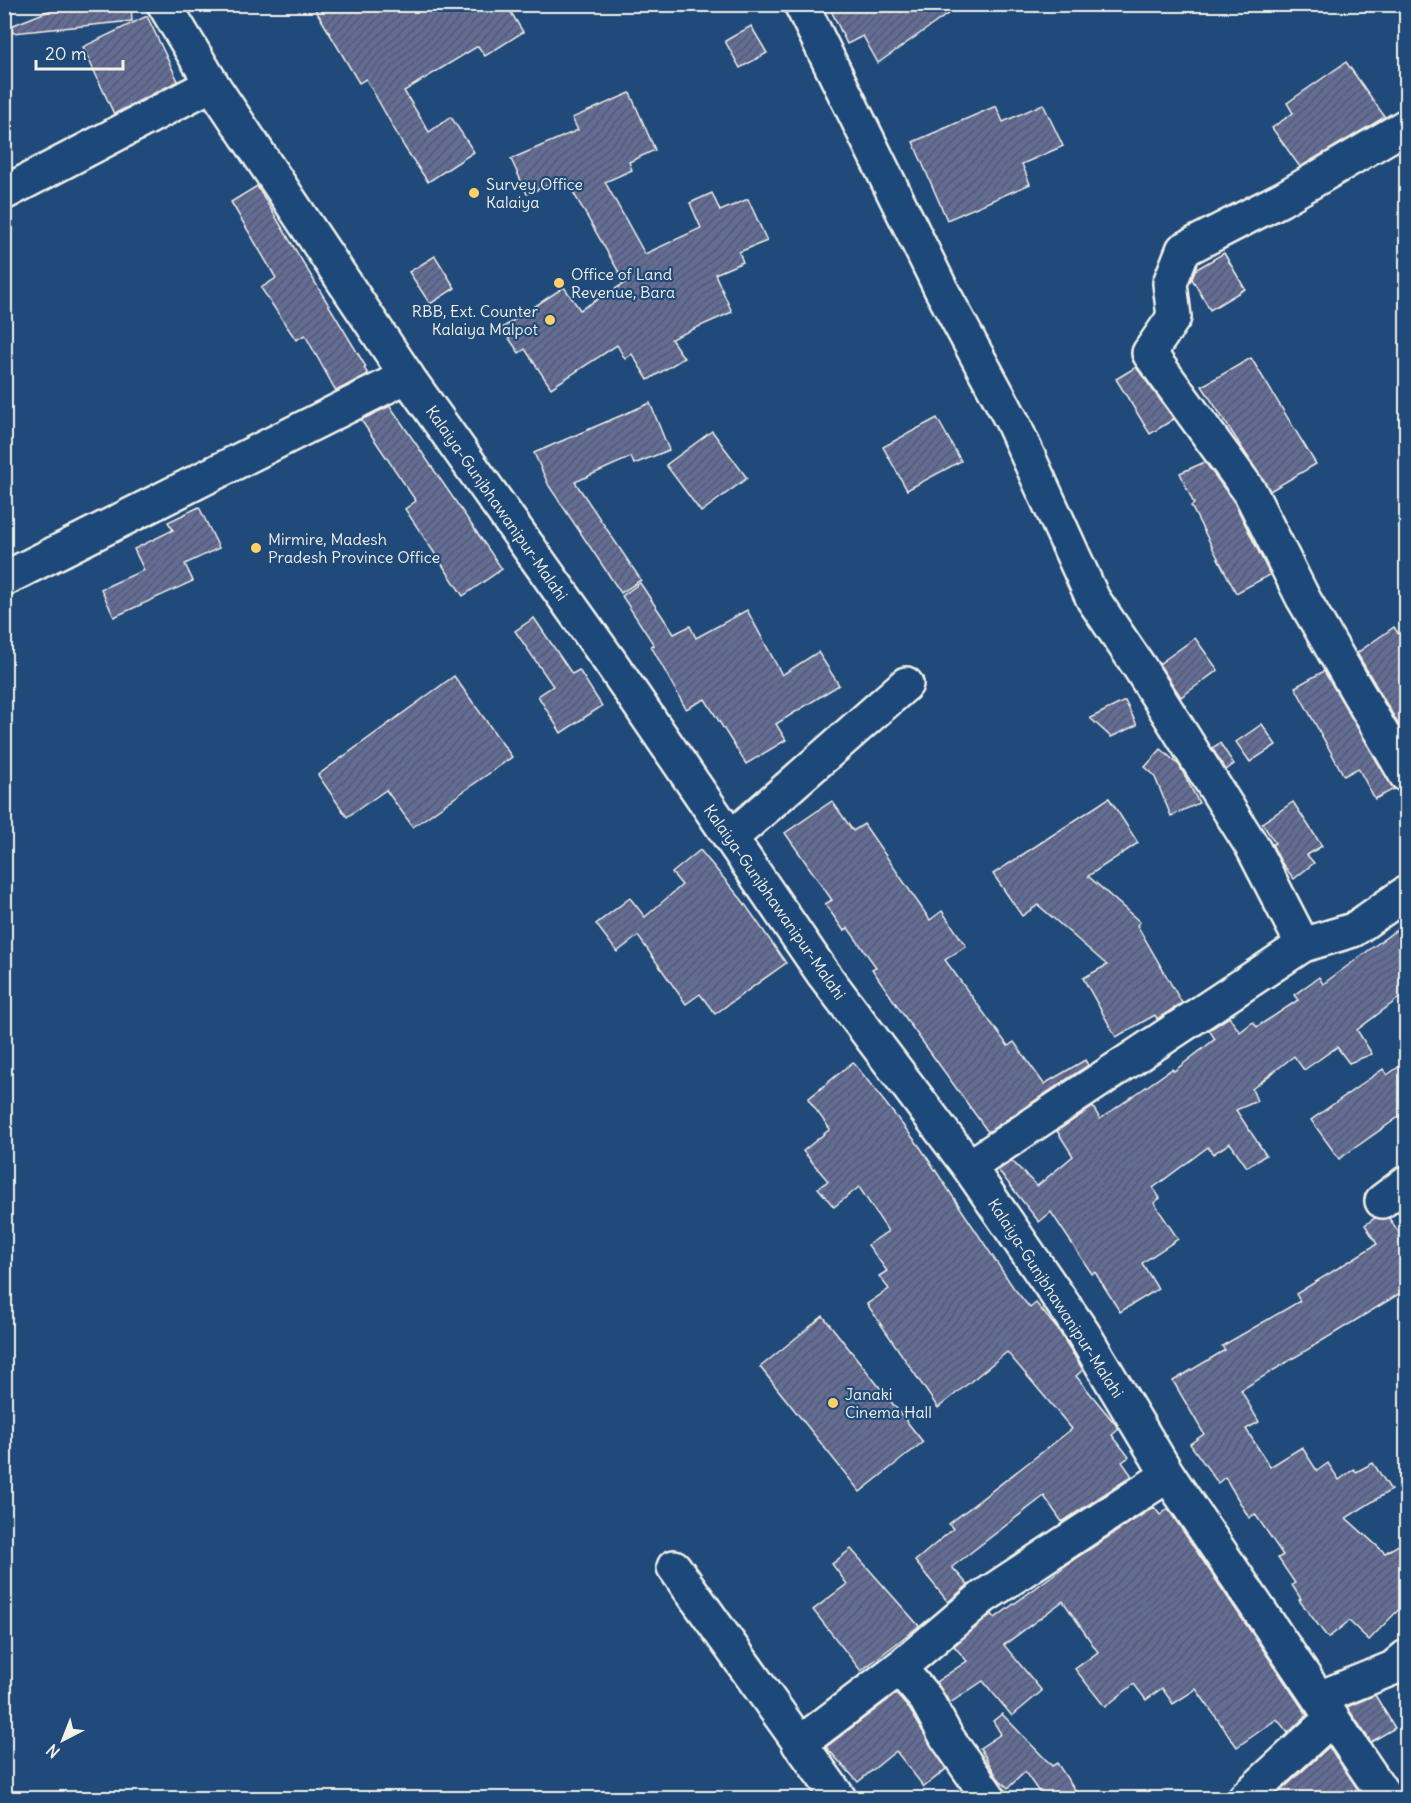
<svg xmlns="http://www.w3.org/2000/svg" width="1411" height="1803" viewBox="0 0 1411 1803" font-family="Delius,sans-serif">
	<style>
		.building { fill: url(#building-hatch); stroke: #f4f1e8; stroke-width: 1.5 }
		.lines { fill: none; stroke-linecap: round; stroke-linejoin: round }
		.minor-casing { stroke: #f4f1e8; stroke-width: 38 }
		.minor { stroke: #1f4a7a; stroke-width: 33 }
		.poi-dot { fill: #ffd166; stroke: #1f4a7a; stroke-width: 2 }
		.labels { text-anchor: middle; stroke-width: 4.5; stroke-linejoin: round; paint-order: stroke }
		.poi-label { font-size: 16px; fill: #f4f1e8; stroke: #1f4a7a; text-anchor: start }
		.street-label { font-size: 16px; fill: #f4f1e8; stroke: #1f4a7a }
	</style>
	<defs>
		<pattern id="building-hatch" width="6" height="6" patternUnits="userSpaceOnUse" patternTransform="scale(1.5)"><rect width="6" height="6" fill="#646d95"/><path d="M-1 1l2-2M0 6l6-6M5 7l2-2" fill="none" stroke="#565a6e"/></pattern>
	</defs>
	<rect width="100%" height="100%" fill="#1f4a7a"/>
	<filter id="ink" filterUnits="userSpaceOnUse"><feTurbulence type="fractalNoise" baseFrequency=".0167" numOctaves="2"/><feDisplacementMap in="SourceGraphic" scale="12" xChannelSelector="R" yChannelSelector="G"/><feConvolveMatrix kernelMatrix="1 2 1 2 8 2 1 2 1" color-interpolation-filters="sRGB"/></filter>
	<g filter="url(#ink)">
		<g class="building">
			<path d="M 66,4 L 131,4 L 132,21 L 13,33 L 11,26 Z"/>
			<path d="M 312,4 L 506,4 L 523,32 L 485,56 L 478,46 L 404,91 L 429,132 L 451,117 L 474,152 L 428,182 L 405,148 L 366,79 L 359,83 Z"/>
			<path d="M 828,4 L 962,4 L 878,63 L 863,36 L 847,44 Z"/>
			<path d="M 147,16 L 178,81 L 114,114 L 83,47 Z"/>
			<path d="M 751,26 L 767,53 L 740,68 L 725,41 Z"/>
			<path d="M 1346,62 L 1385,117 L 1300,167 L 1272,128 L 1293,113 L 1287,103 Z"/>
			<path d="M 630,93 L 655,150 L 629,162 L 632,170 L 605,182 L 645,254 L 701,228 L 690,203 L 712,193 L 720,211 L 748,199 L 767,241 L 739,252 L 743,262 L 715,274 L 732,312 L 671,339 L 684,358 L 648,380 L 632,354 L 625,359 L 617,345 L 551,388 L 525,349 L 519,353 L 502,328 L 564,287 L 580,310 L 625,283 L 565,178 L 527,194 L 511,159 L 578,130 L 572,118 Z"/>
			<path d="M 1043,104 L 1063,146 L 1022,164 L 1030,184 L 947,220 L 913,142 L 996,106 L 1003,122 Z"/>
			<path d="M 257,186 L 366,367 L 364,368 L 368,374 L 336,391 L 305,335 L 296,340 L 261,288 L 276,278 L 231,202 Z"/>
			<path d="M 1224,253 L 1245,289 L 1210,310 L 1192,279 L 1195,270 Z"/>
			<path d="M 435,256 L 455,288 L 430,304 L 409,272 Z"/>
			<path d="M 1251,358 L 1316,464 L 1270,491 L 1202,386 Z"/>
			<path d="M 1136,367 L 1174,419 L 1150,434 L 1116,379 Z"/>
			<path d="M 650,403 L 669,450 L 634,464 L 631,457 L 575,482 L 641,580 L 621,593 L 549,486 L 534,453 Z"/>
			<path d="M 390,406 L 502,569 L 463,596 L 405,509 L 416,501 L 361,420 Z"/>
			<path d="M 937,418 L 961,461 L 907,490 L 883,447 Z"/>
			<path d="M 712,431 L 747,478 L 701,512 L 666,465 Z"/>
			<path d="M 1205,462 L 1234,502 L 1270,575 L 1236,593 L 1191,506 L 1194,504 L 1180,473 Z"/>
			<path d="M 199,507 L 219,548 L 185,564 L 193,581 L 114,617 L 101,589 L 144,570 L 134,549 L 173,530 L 168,522 Z"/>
			<path d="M 640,583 L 674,634 L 690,626 L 696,638 L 747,610 L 782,675 L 818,652 L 839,685 L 776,724 L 786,740 L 746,764 L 705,699 L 686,709 L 651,646 L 654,645 L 622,596 Z"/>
			<path d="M 534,618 L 572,674 L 579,670 L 602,706 L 561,733 L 538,696 L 553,686 L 515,631 Z"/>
			<path d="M 1394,627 L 1407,647 L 1407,739 L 1357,653 Z"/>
			<path d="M 1195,638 L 1218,670 L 1181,697 L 1159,664 Z"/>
			<path d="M 1324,671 L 1394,789 L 1375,799 L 1358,768 L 1344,776 L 1295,687 Z"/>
			<path d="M 454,676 L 512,757 L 413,827 L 386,790 L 347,817 L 318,775 Z"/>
			<path d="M 1125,701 L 1137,725 L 1111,737 L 1090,718 Z"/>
			<path d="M 1262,724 L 1276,745 L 1250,762 L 1236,742 Z"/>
			<path d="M 1220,743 L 1234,764 L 1226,770 L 1212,748 Z"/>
			<path d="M 1161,749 L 1179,765 L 1199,803 L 1171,816 L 1154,775 L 1145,767 Z"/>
			<path d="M 1109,798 L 1138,843 L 1088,876 L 1140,922 L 1137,925 L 1182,1003 L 1157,1019 L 1155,1015 L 1116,1037 L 1083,978 L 1107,965 L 1038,905 L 1022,916 L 993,874 Z"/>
			<path d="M 832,801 L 853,831 L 864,824 L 930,920 L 942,911 L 966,946 L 945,960 L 1008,1046 L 1014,1042 L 1044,1084 L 1085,1060 L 1088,1065 L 988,1132 L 909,1023 L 872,969 L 876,967 L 848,928 L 844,931 L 825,904 L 832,900 L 785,833 Z"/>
			<path d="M 1293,802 L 1322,846 L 1307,855 L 1314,863 L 1294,879 L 1281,862 L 1272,844 L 1275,843 L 1262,823 Z"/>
			<path d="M 700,850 L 742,900 L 786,963 L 715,1014 L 700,994 L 686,1004 L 638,936 L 617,952 L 596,924 L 630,898 L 645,917 L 682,885 L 672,873 Z"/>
			<path d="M 1407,922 L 1407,992 L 1357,1030 L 1372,1054 L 1349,1063 L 1337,1047 L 1304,1070 L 1294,1056 L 1252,1089 L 1257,1101 L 1236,1110 L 1266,1155 L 1247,1167 L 1230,1143 L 1213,1154 L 1208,1147 L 1153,1188 L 1160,1198 L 1154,1203 L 1178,1239 L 1142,1263 L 1158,1289 L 1120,1312 L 1095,1272 L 1092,1274 L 1051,1212 L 1039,1222 L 998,1170 L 1012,1161 L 1037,1186 L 1073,1156 L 1057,1131 L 1093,1107 L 1100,1119 L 1172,1069 L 1174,1071 L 1215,1039 L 1209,1030 L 1229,1017 L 1240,1032 L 1253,1022 L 1257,1027 L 1298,1000 L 1294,995 L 1319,977 L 1323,984 Z"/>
			<path d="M 1407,1061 L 1407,1111 L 1339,1159 L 1311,1120 L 1383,1069 L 1387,1075 Z"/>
			<path d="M 853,1062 L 920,1147 L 1013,1287 L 1030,1308 L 1036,1303 L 1059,1331 L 1083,1370 L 1076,1376 L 1116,1425 L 1119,1429 L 1112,1435 L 1129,1457 L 1122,1462 L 1132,1476 L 1062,1522 L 1044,1496 L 952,1567 L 968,1585 L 948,1602 L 915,1561 L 953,1529 L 949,1524 L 1072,1429 L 1007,1352 L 938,1408 L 867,1304 L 889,1289 L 879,1276 L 887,1271 L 868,1245 L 888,1231 L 859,1187 L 834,1207 L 818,1188 L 828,1181 L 803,1151 L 830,1129 L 808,1099 Z"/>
			<path d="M 1375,1218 L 1389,1218 L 1407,1244 L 1407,1289 L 1241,1390 L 1259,1422 L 1246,1429 L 1270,1467 L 1302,1447 L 1317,1471 L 1328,1463 L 1339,1480 L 1354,1469 L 1356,1472 L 1373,1463 L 1391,1490 L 1346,1518 L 1385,1553 L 1407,1540 L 1407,1601 L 1369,1640 L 1349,1621 L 1328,1638 L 1299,1600 L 1301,1599 L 1292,1585 L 1295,1583 L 1278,1558 L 1283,1555 L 1255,1514 L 1249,1518 L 1225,1477 L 1218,1483 L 1190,1444 L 1204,1434 L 1173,1381 L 1225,1350 L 1222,1346 L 1300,1301 L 1296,1294 L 1377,1244 L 1365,1225 Z"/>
			<path d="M 823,1316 L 923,1442 L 860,1492 L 760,1367 Z"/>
			<path d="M 1154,1507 L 1160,1515 L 1168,1509 L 1307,1715 L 1288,1733 L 1277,1719 L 1237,1747 L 1196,1689 L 1173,1704 L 1162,1688 L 1146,1700 L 1134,1684 L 1105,1707 L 1075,1669 L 1098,1652 L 1063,1601 L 1004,1645 L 1042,1691 L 1012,1716 L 983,1681 L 950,1703 L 936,1682 L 967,1661 L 954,1646 L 992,1614 L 995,1618 L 1076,1558 Z"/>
			<path d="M 851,1549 L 919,1626 L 861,1671 L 813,1610 L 847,1584 L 832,1564 Z"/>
			<path d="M 896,1694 L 910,1710 L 946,1769 L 924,1787 L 896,1751 L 858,1782 L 826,1747 Z"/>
			<path d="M 1375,1695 L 1395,1728 L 1371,1742 L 1347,1707 Z"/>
			<path d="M 1002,1714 L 1052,1766 L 1057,1763 L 1080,1798 L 1043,1798 L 1025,1772 L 1008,1788 L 997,1777 L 980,1748 L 1001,1734 L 993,1721 Z"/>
			<path d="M 1329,1747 L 1364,1798 L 1281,1798 L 1277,1794 Z"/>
		</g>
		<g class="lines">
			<defs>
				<g id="minor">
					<path d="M 164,4 L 212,84 L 409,379 L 611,663 L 822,972 L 969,1167 L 1083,1333 L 1168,1475 L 1386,1798"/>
					<path d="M 801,4 L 941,289 L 1012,421 L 1093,599 L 1140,668 L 1253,848 L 1303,945"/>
					<path d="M 1406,126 L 1282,199 L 1183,250 L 1170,283 L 1174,317 L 1149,353 L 1250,492 L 1303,598 L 1406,775"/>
					<path d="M 4,193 L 212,84"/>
					<path d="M 4,579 L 407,376"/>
					<path d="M 731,838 L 906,684"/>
					<path d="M 969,1167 L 1303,945 L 1353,930 L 1406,893"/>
					<path d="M 1382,1201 L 1406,1183"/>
					<path d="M 674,1567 L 839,1798"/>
					<path d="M 899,1668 L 926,1699 L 946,1736 L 989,1798"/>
					<path d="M 1319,1698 L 1393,1668 L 1406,1657"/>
					<path d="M 799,1744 L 899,1668 L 983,1597 L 1168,1475"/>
					<path d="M 1245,1798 L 1332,1718"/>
				</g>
			</defs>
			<use href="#minor" class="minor-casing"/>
			<use href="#minor" class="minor"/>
		</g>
	</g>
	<g class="poi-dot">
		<circle cx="474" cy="193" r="6"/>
		<circle cx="559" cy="283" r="6"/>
		<circle cx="550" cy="320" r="6"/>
		<circle cx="256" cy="548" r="6"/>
		<circle cx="833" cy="1403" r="6"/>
	</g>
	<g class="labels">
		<g class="poi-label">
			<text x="486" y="190">Survey Office<tspan x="486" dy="18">Kalaiya</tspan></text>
			<text x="571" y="280">Office of Land<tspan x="571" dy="18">Revenue, Bara</tspan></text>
			<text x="538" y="317" text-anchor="end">RBB, Ext. Counter<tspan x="538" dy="18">Kalaiya Malpot</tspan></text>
			<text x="268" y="545">Mirmire, Madesh<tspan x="268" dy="18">Pradesh Province Office</tspan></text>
			<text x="845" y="1400">Janaki<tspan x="845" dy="18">Cinema Hall</tspan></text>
		</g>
		<g class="street-label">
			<text transform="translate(497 503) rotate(55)" y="6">Kalaiya-Gunjbhawanipur-Malahi</text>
			<text transform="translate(775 902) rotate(55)" y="6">Kalaiya-Gunjbhawanipur-Malahi</text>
			<text transform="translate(1056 1298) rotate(57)" y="6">Kalaiya-Gunjbhawanipur-Malahi</text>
		</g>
	</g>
	<rect width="1411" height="1803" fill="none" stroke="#1f4a7a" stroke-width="24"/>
	<rect x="12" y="12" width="1387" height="1779" fill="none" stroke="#f4f1e8" stroke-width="2" filter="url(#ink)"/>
	<g transform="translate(63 1740) rotate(222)" stroke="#1f4a7a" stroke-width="4.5" paint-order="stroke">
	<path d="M0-4.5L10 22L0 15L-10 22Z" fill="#f4f1e8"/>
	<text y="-9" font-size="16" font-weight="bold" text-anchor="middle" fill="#f4f1e8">N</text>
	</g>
	<path d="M36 60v9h87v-9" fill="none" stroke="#f4f1e8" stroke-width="3"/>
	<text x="45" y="60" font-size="18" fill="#f4f1e8" stroke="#1f4a7a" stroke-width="4.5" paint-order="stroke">20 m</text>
</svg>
